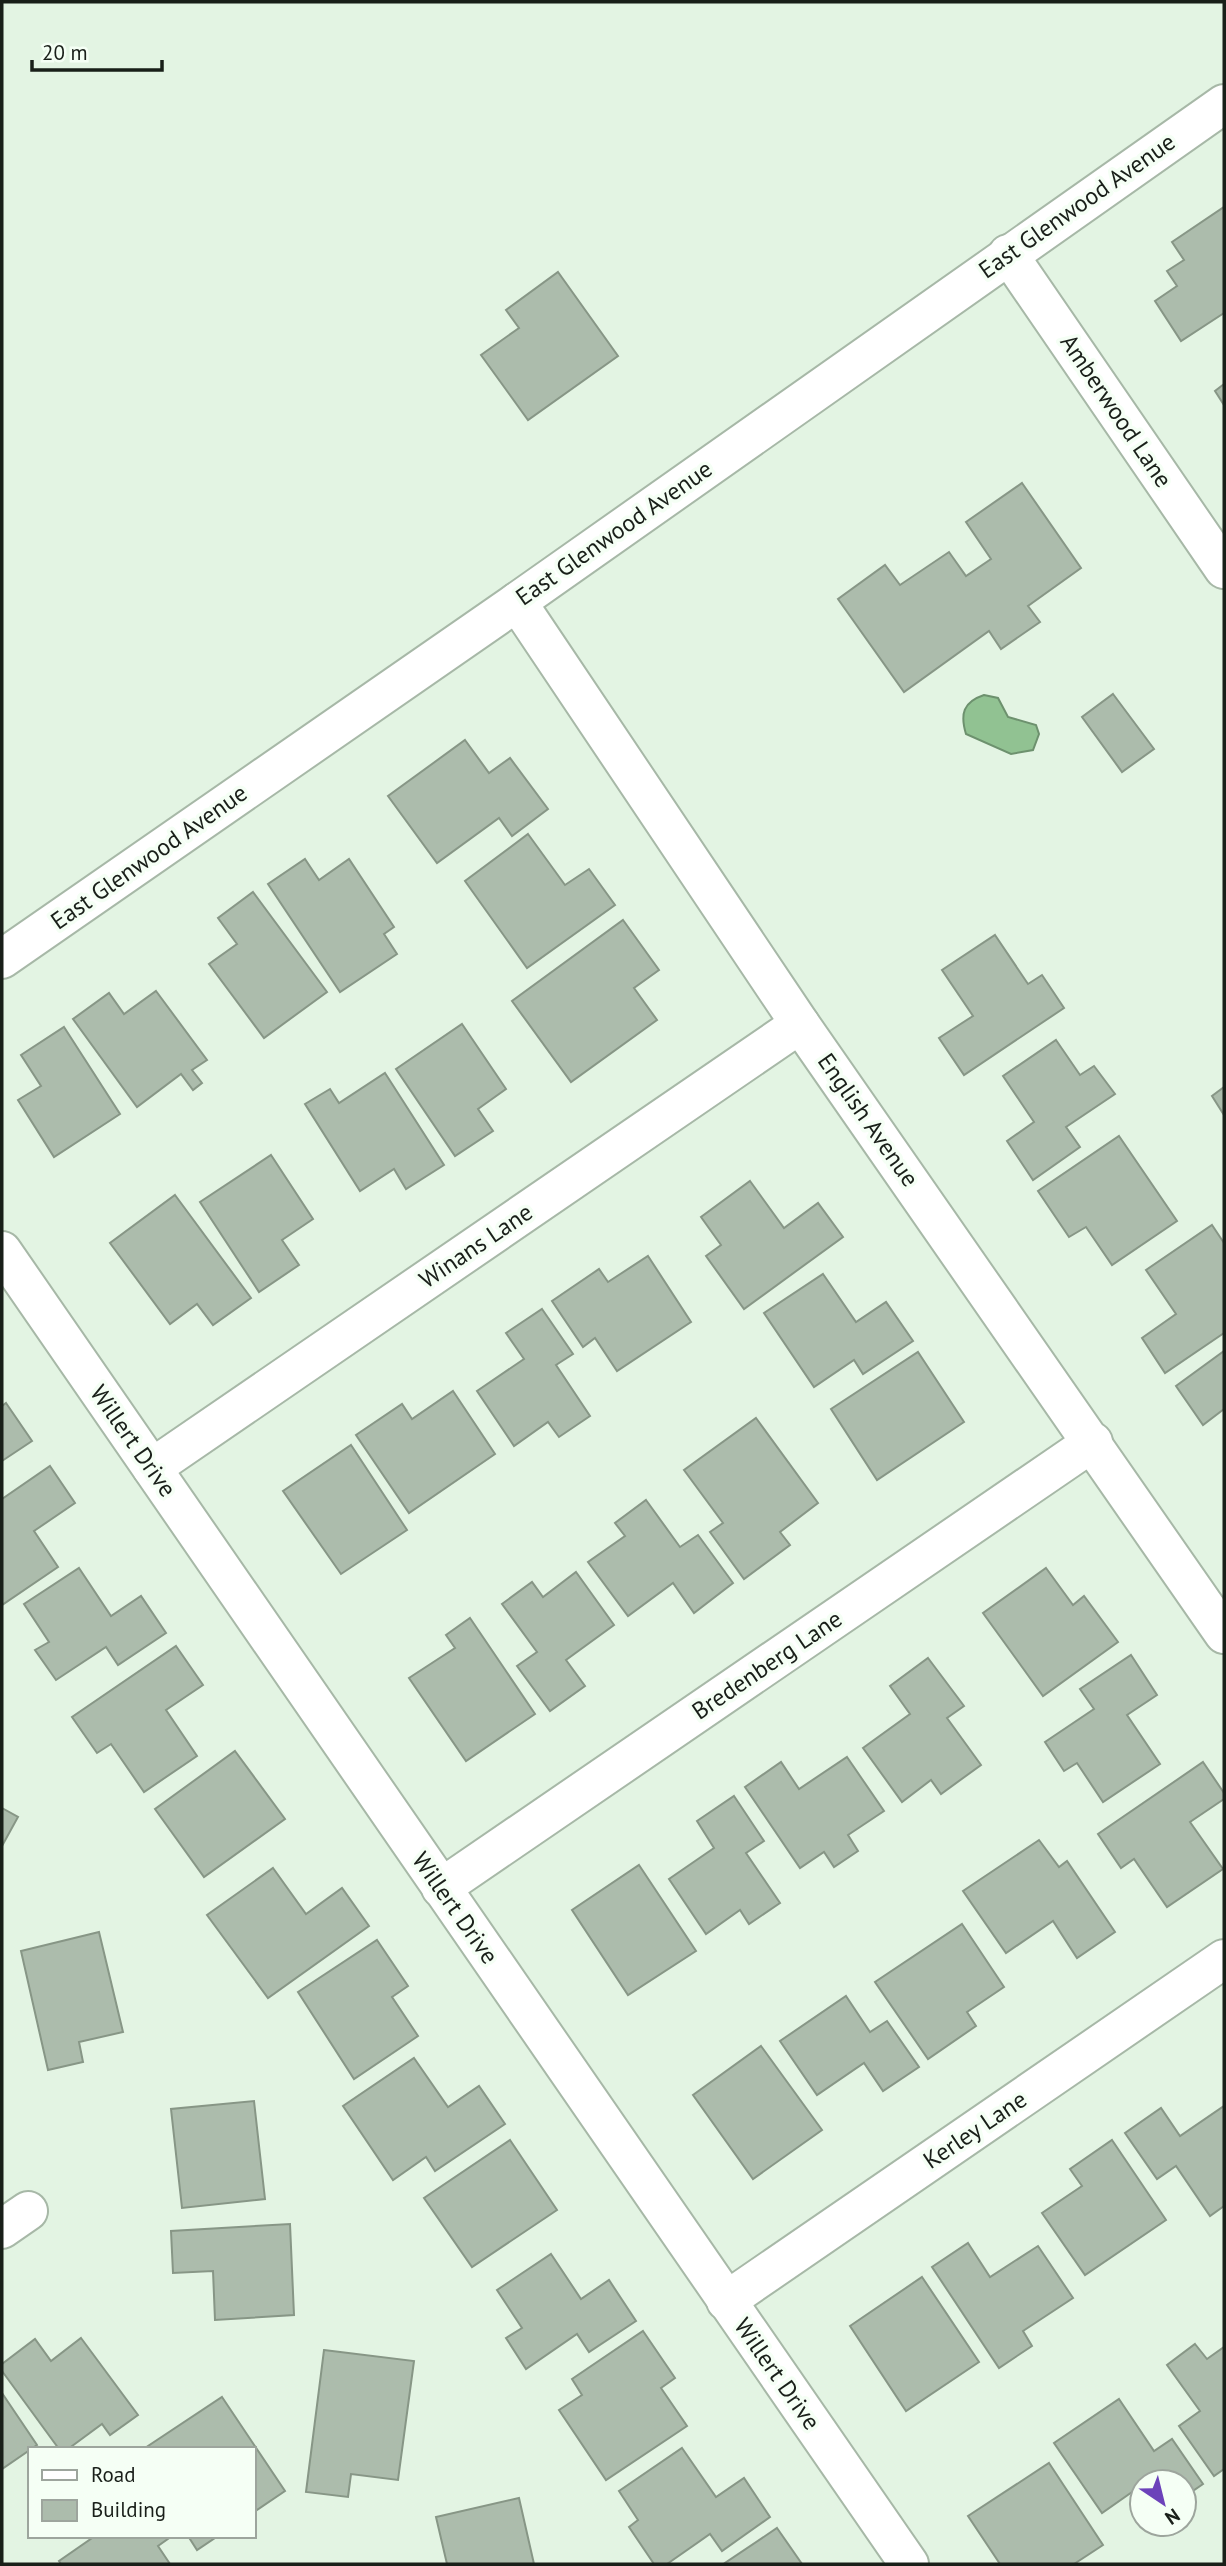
<svg xmlns="http://www.w3.org/2000/svg" width="1226" height="2566" viewBox="0 0 1226 2566" font-family="'PT Sans',sans-serif">
	<style>
		.water { fill: #91c292; stroke: #6d916e; stroke-width: 2 }
		.building { fill: #acbcac; stroke: #879686; stroke-width: 2 }
		.lines { fill: none; stroke-linecap: round; stroke-linejoin: round }
		.minor-casing { stroke: #a7b8a7; stroke-width: 42 }
		.minor { stroke: #fff; stroke-width: 38 }
		.labels { text-anchor: middle; stroke-width: 7; stroke-linejoin: round; paint-order: stroke }
		.street-label { font-size: 24px; fill: #191f19; stroke: #f5fff5 }
	</style>
	<rect width="100%" height="100%" fill="#e3f4e3"/>
	<path class="water" d="M 984,695 L 998,698 L 1008,717 L 1036,725 L 1039,734 L 1033,750 L 1011,754 L 966,734 C 960,714 963,702 984,695 Z"/>
	<g class="building">
		<path d="M 1224,207 L 1224,313 L 1181,341 L 1155,301 L 1177,286 L 1167,271 L 1184,260 L 1172,242 Z"/>
		<path d="M 558,272 L 618,356 L 528,420 L 481,355 L 519,328 L 506,310 Z"/>
		<path d="M 1224,384 L 1224,405 L 1215,391 Z"/>
		<path d="M 1022,483 L 1081,568 L 1028,606 L 1040,622 L 1001,649 L 989,631 L 904,692 L 838,599 L 885,565 L 900,585 L 949,552 L 966,576 L 991,559 L 966,522 Z"/>
		<path d="M 1113,694 L 1154,749 L 1122,772 L 1082,717 Z"/>
		<path d="M 465,740 L 489,773 L 510,758 L 548,809 L 512,836 L 499,818 L 437,863 L 388,796 Z"/>
		<path d="M 528,834 L 565,885 L 589,869 L 615,905 L 527,968 L 465,881 Z"/>
		<path d="M 305,859 L 319,880 L 349,859 L 394,927 L 384,934 L 397,954 L 340,992 L 268,884 Z"/>
		<path d="M 253,892 L 327,992 L 264,1038 L 209,964 L 237,944 L 218,918 Z"/>
		<path d="M 623,920 L 659,970 L 634,988 L 657,1020 L 571,1082 L 512,1001 Z"/>
		<path d="M 995,935 L 1028,984 L 1042,975 L 1064,1008 L 964,1075 L 939,1038 L 973,1016 L 942,970 Z"/>
		<path d="M 156,991 L 207,1060 L 192,1070 L 202,1083 L 193,1090 L 181,1074 L 137,1107 L 73,1019 L 109,993 L 124,1014 Z"/>
		<path d="M 462,1024 L 506,1089 L 478,1109 L 493,1131 L 455,1156 L 396,1069 Z"/>
		<path d="M 64,1027 L 120,1114 L 54,1157 L 18,1100 L 41,1086 L 21,1055 Z"/>
		<path d="M 1056,1040 L 1080,1075 L 1094,1066 L 1115,1094 L 1066,1127 L 1080,1147 L 1033,1180 L 1007,1141 L 1034,1122 L 1003,1076 Z"/>
		<path d="M 385,1073 L 444,1165 L 406,1189 L 394,1169 L 360,1191 L 305,1104 L 330,1089 L 339,1103 Z"/>
		<path d="M 1224,1087 L 1224,1115 L 1212,1096 Z"/>
		<path d="M 1119,1136 L 1177,1221 L 1112,1265 L 1086,1227 L 1069,1237 L 1038,1191 Z"/>
		<path d="M 271,1155 L 313,1219 L 282,1240 L 299,1265 L 259,1292 L 200,1202 Z"/>
		<path d="M 750,1181 L 784,1228 L 818,1203 L 843,1237 L 744,1309 L 706,1256 L 721,1245 L 701,1217 Z"/>
		<path d="M 175,1195 L 251,1298 L 213,1325 L 197,1304 L 170,1324 L 110,1243 Z"/>
		<path d="M 1212,1225 L 1224,1243 L 1224,1333 L 1165,1373 L 1142,1338 L 1176,1314 L 1146,1270 Z"/>
		<path d="M 648,1256 L 691,1322 L 617,1371 L 595,1338 L 583,1347 L 552,1301 L 599,1269 L 608,1282 Z"/>
		<path d="M 823,1274 L 856,1322 L 886,1302 L 913,1341 L 863,1374 L 854,1360 L 814,1387 L 764,1313 Z"/>
		<path d="M 542,1309 L 573,1354 L 556,1365 L 590,1416 L 559,1437 L 548,1422 L 514,1446 L 477,1391 L 524,1359 L 506,1333 Z"/>
		<path d="M 1224,1351 L 1224,1409 L 1203,1425 L 1176,1386 Z"/>
		<path d="M 918,1352 L 964,1422 L 877,1480 L 831,1409 Z"/>
		<path d="M 453,1391 L 495,1454 L 409,1513 L 356,1435 L 402,1404 L 412,1419 Z"/>
		<path d="M 6,1403 L 32,1441 L 2,1461 L 2,1406 Z"/>
		<path d="M 756,1418 L 818,1503 L 780,1532 L 790,1545 L 744,1579 L 710,1532 L 723,1523 L 684,1470 Z"/>
		<path d="M 351,1445 L 407,1530 L 341,1574 L 283,1491 Z"/>
		<path d="M 50,1466 L 75,1503 L 34,1531 L 58,1567 L 2,1605 L 2,1499 Z"/>
		<path d="M 646,1500 L 680,1547 L 698,1535 L 733,1583 L 694,1613 L 673,1583 L 628,1616 L 588,1562 L 625,1536 L 615,1523 Z"/>
		<path d="M 79,1568 L 111,1616 L 141,1596 L 166,1633 L 118,1665 L 106,1647 L 56,1680 L 35,1650 L 49,1642 L 24,1604 Z"/>
		<path d="M 1046,1568 L 1073,1605 L 1084,1596 L 1118,1642 L 1043,1696 L 983,1613 Z"/>
		<path d="M 576,1572 L 614,1625 L 566,1660 L 585,1686 L 550,1711 L 517,1666 L 537,1652 L 502,1604 L 532,1582 L 543,1597 Z"/>
		<path d="M 470,1618 L 535,1714 L 466,1761 L 409,1678 L 455,1648 L 446,1635 Z"/>
		<path d="M 176,1646 L 203,1685 L 166,1710 L 197,1756 L 144,1792 L 111,1744 L 97,1753 L 72,1717 Z"/>
		<path d="M 1131,1655 L 1157,1695 L 1127,1715 L 1160,1764 L 1103,1802 L 1077,1763 L 1064,1771 L 1045,1742 L 1094,1709 L 1080,1689 Z"/>
		<path d="M 928,1658 L 964,1706 L 947,1718 L 981,1765 L 941,1794 L 931,1780 L 902,1802 L 863,1748 L 910,1714 L 890,1686 Z"/>
		<path d="M 235,1751 L 285,1819 L 204,1877 L 155,1809 Z"/>
		<path d="M 847,1757 L 884,1811 L 848,1835 L 858,1851 L 834,1867 L 824,1852 L 800,1868 L 745,1787 L 781,1762 L 799,1789 Z"/>
		<path d="M 1203,1762 L 1224,1793 L 1224,1799 L 1190,1822 L 1223,1869 L 1167,1907 L 1134,1859 L 1121,1868 L 1098,1834 Z"/>
		<path d="M 734,1796 L 764,1841 L 746,1853 L 780,1903 L 749,1924 L 740,1910 L 706,1934 L 669,1879 L 714,1848 L 697,1821 Z"/>
		<path d="M 2,1808 L 18,1817 L 2,1846 Z"/>
		<path d="M 1039,1840 L 1059,1867 L 1067,1861 L 1115,1932 L 1077,1958 L 1053,1921 L 1006,1953 L 963,1891 Z"/>
		<path d="M 639,1865 L 696,1951 L 628,1995 L 572,1910 Z"/>
		<path d="M 273,1868 L 306,1914 L 342,1888 L 369,1926 L 268,1998 L 207,1915 Z"/>
		<path d="M 962,1924 L 1004,1987 L 967,2012 L 976,2026 L 928,2059 L 875,1982 Z"/>
		<path d="M 99,1932 L 123,2032 L 79,2042 L 83,2062 L 48,2070 L 21,1951 Z"/>
		<path d="M 377,1940 L 408,1986 L 392,1997 L 418,2036 L 354,2079 L 298,1992 Z"/>
		<path d="M 846,1996 L 870,2032 L 887,2021 L 919,2067 L 883,2091 L 864,2063 L 817,2095 L 780,2041 Z"/>
		<path d="M 761,2046 L 822,2130 L 753,2179 L 693,2095 Z"/>
		<path d="M 414,2058 L 448,2107 L 479,2086 L 505,2124 L 435,2171 L 426,2157 L 393,2180 L 343,2106 Z"/>
		<path d="M 254,2101 L 265,2199 L 182,2208 L 171,2109 Z"/>
		<path d="M 1224,2106 L 1224,2206 L 1210,2216 L 1176,2166 L 1157,2179 L 1125,2133 L 1161,2108 L 1180,2136 Z"/>
		<path d="M 510,2140 L 557,2210 L 472,2267 L 424,2198 Z"/>
		<path d="M 1112,2140 L 1166,2220 L 1085,2275 L 1042,2213 L 1082,2186 L 1070,2169 Z"/>
		<path d="M 290,2224 L 294,2315 L 215,2320 L 213,2271 L 173,2273 L 171,2231 Z"/>
		<path d="M 968,2243 L 990,2277 L 1038,2246 L 1073,2298 L 1023,2331 L 1032,2346 L 999,2368 L 932,2267 Z"/>
		<path d="M 551,2254 L 581,2299 L 609,2280 L 636,2321 L 589,2352 L 577,2334 L 526,2369 L 506,2338 L 522,2328 L 497,2290 Z"/>
		<path d="M 922,2277 L 979,2362 L 906,2411 L 850,2326 Z"/>
		<path d="M 643,2331 L 675,2378 L 661,2388 L 687,2426 L 606,2480 L 559,2410 L 582,2395 L 572,2379 Z"/>
		<path d="M 81,2338 L 138,2415 L 110,2435 L 102,2424 L 68,2449 L 59,2449 L 2,2371 L 2,2364 L 35,2339 L 51,2361 Z"/>
		<path d="M 1195,2344 L 1207,2359 L 1224,2347 L 1224,2469 L 1214,2476 L 1179,2426 L 1200,2411 L 1167,2365 Z"/>
		<path d="M 324,2350 L 414,2361 L 398,2480 L 351,2474 L 348,2497 L 306,2492 Z"/>
		<path d="M 2,2393 L 37,2445 L 2,2469 Z"/>
		<path d="M 222,2397 L 285,2491 L 254,2512 L 254,2449 L 145,2448 Z"/>
		<path d="M 1119,2399 L 1154,2451 L 1172,2439 L 1203,2484 L 1184,2497 L 1184,2482 L 1153,2482 L 1151,2479 L 1142,2482 L 1142,2485 L 1102,2513 L 1054,2443 Z"/>
		<path d="M 682,2448 L 716,2497 L 744,2478 L 770,2517 L 722,2551 L 710,2534 L 667,2564 L 654,2564 L 629,2527 L 638,2520 L 619,2491 Z"/>
		<path d="M 1049,2463 L 1103,2545 L 1074,2564 L 1000,2564 L 968,2516 Z"/>
		<path d="M 519,2498 L 534,2564 L 447,2564 L 436,2517 Z"/>
		<path d="M 777,2528 L 802,2564 L 726,2564 L 725,2563 Z"/>
		<path d="M 95,2536 L 172,2536 L 158,2546 L 170,2564 L 61,2564 L 59,2561 Z"/>
		<path d="M 188,2536 L 218,2536 L 197,2550 Z"/>
	</g>
	<g class="lines">
		<defs>
			<g id="minor">
				<path d="M 1008,254 L 1224,569"/>
				<path d="M 517,602 L 800,1024 L 1224,1634"/>
				<path d="M 2,959 L 517,602 L 1224,104"/>
				<path d="M 2,1251 L 909,2564"/>
				<path d="M 152,1468 L 800,1024"/>
				<path d="M 441,1888 L 1093,1442"/>
				<path d="M 2,2229 L 28,2211"/>
				<path d="M 726,2301 L 1224,1959"/>
			</g>
		</defs>
		<use href="#minor" class="minor-casing"/>
		<use href="#minor" class="minor"/>
	</g>
	<g class="labels">
		<g class="street-label">
			<text transform="translate(1077 206) rotate(-35)" y="8">East Glenwood Avenue</text>
			<text transform="translate(1116 411) rotate(56)" y="8">Amberwood Lane</text>
			<text transform="translate(614 533) rotate(-35)" y="8">East Glenwood Avenue</text>
			<text transform="translate(149 857) rotate(-35)" y="8">East Glenwood Avenue</text>
			<text transform="translate(868 1120) rotate(55)" y="8">English Avenue</text>
			<text transform="translate(476 1246) rotate(-34)" y="8">Winans Lane</text>
			<text transform="translate(133 1441) rotate(55)" y="8">Willert Drive</text>
			<text transform="translate(767 1665) rotate(-34)" y="8">Bredenberg Lane</text>
			<text transform="translate(455 1908) rotate(55)" y="8">Willert Drive</text>
			<text transform="translate(975 2130) rotate(-34)" y="8">Kerley Lane</text>
			<text transform="translate(777 2374) rotate(55)" y="8">Willert Drive</text>
		</g>
	</g>
	<rect width="1226" height="2566" fill="none" stroke="#191f19" stroke-width="7"/>
	<rect x="28" y="2447" width="228" height="91" fill="#f5fff5" stroke="#9da59d" stroke-width="2"/>
	<rect x="42" y="2470" width="35" height="10" fill="#ffffff" stroke="#9da59d" stroke-width="2"/>
	<text x="91" y="2482" font-size="21" fill="#191f19">Road</text>
	<rect x="42" y="2500" width="35" height="21" fill="#acbcac" stroke="#9da59d" stroke-width="2"/>
	<text x="91" y="2517" font-size="21" fill="#191f19">Building</text>
	<g transform="translate(1163 2503) rotate(145)"><circle r="33" fill="#f5fff5" stroke="#9da59d" stroke-width="2"/>
	<path d="M0-5L12 26L0 18L-12 26Z" fill="#6c42ba"/>
	<text y="-10" font-size="19" font-weight="bold" text-anchor="middle" fill="#191f19">N</text>
	</g>
	<path d="M32 60v10h130v-10" fill="none" stroke="#191f19" stroke-width="3.5"/>
	<text x="42" y="60" font-size="21" fill="#191f19" stroke="#f5fff5" stroke-width="5" paint-order="stroke">20 m</text>
</svg>
